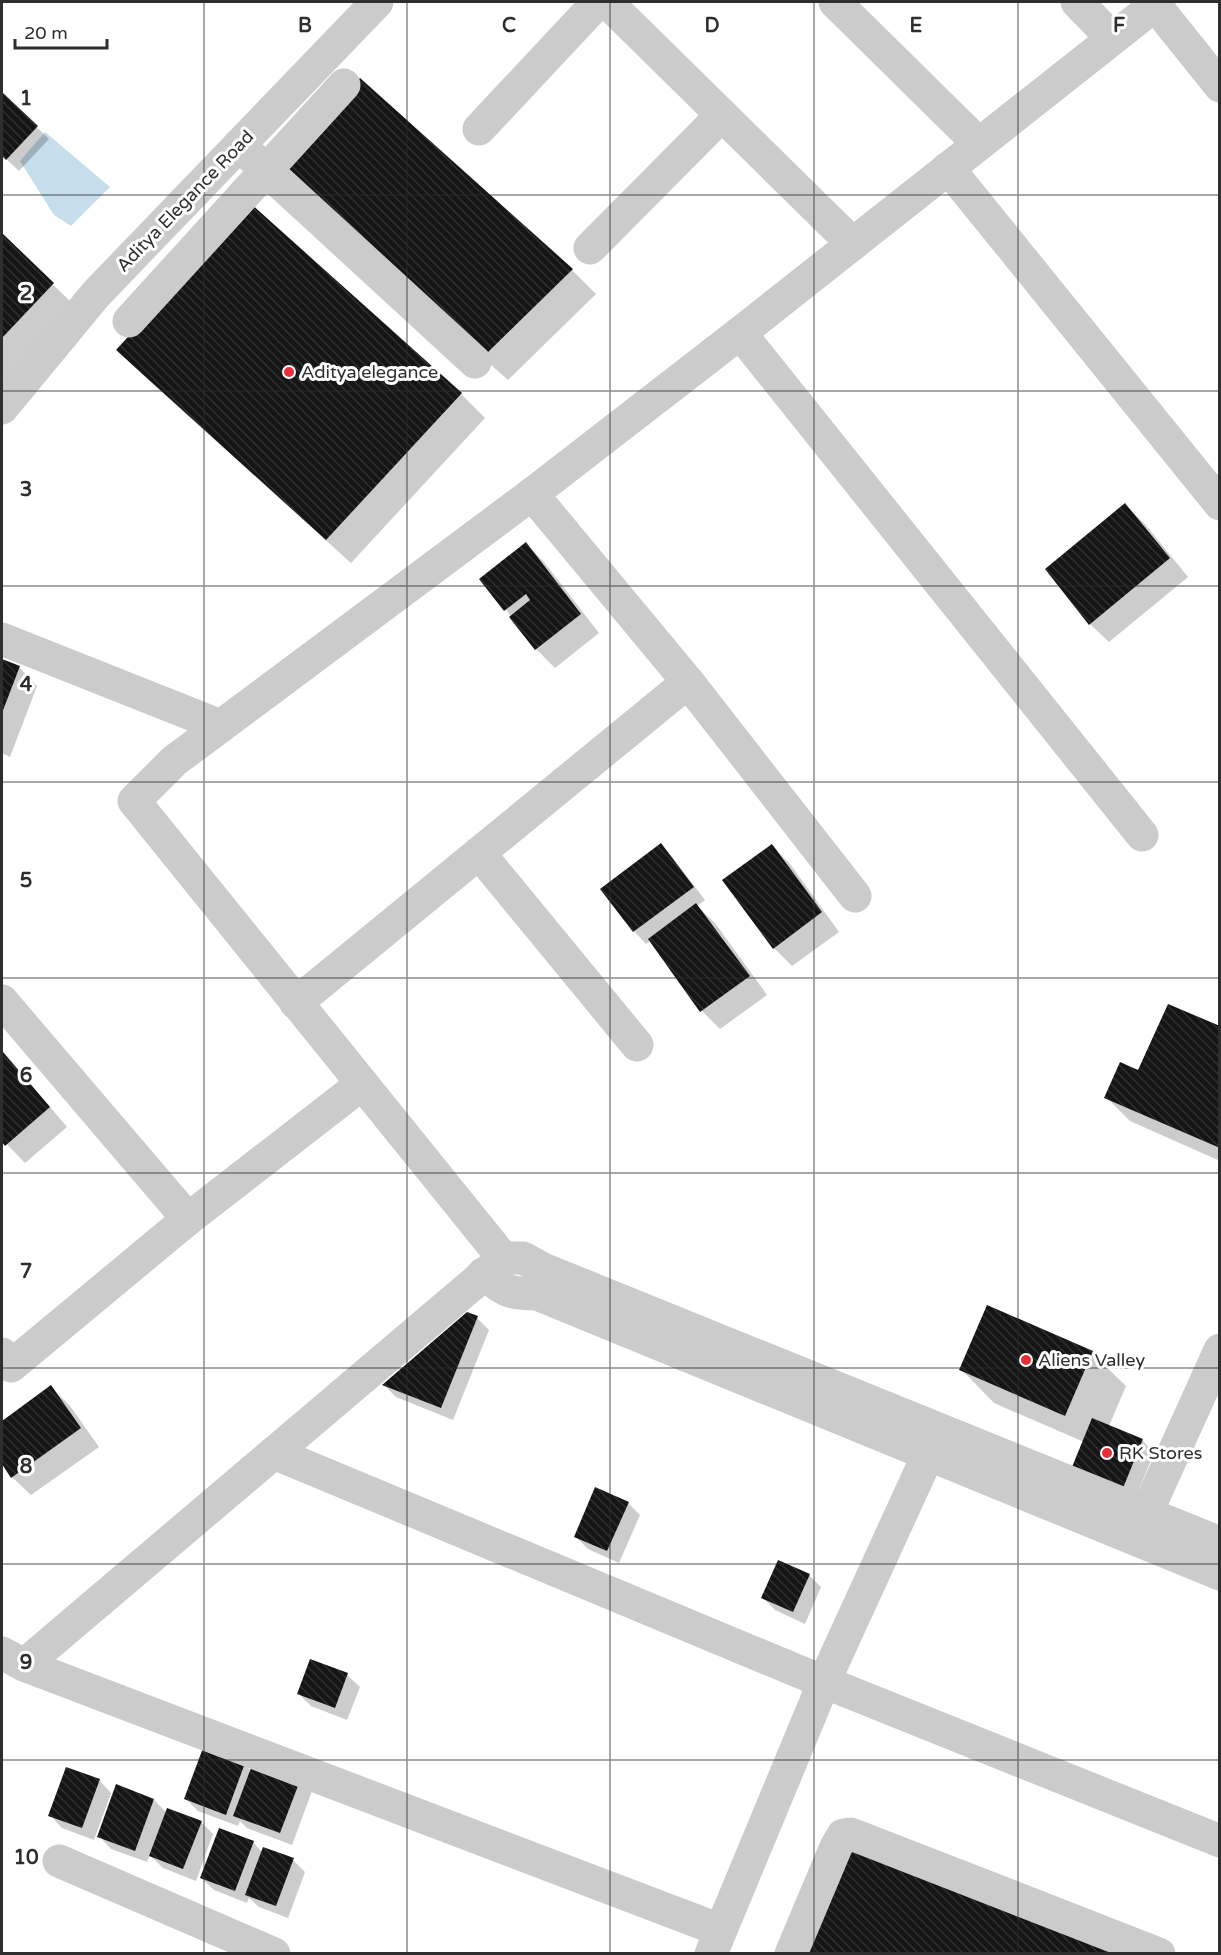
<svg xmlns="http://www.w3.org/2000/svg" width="1221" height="1955" viewBox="0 0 1221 1955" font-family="'Varela Round',sans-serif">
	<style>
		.water { fill: #c6ddec }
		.shadow { fill: #0003 }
		.building { fill: url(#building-back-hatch) }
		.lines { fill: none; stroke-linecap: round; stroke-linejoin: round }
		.minor { stroke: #cbcbcb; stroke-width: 33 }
		.grid { fill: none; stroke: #2e2e2e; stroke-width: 1.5; stroke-opacity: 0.55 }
		.poi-dot { fill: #e92c38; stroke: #fff; stroke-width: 2 }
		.labels { text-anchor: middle; stroke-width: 6; stroke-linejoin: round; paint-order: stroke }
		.street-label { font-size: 18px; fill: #2e2e2e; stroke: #fff }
		.poi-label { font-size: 18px; fill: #2e2e2e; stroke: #fff; text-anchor: start }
		.grid-label { font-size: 20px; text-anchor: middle; font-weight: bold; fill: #2e2e2e; stroke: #fff; stroke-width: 6; stroke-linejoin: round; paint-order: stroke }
	</style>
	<defs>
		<pattern id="building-back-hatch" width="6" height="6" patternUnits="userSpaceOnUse" patternTransform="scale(1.5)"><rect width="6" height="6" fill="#151515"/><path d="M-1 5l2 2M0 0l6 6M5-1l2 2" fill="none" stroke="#2f2f2f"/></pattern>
	</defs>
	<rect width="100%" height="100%" fill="#fff"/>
	<path class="water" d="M 45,132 L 110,187 L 71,226 L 54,215 L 20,161 Z"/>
	<g class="shadow">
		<path d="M 2,94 L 49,139 L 19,171 L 2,155 Z"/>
		<path d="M 301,194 L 572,270 L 596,294 L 508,380 Z"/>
		<path d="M 250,206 L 461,394 L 485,418 L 351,563 L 142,374 L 118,350 Z"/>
		<path d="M 2,235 L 77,308 L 2,388 Z"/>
		<path d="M 1125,505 L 1144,523 L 1188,577 L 1109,642 L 1090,624 Z"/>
		<path d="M 526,544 L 544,562 L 599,633 L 555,668 L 536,649 L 506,610 Z"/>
		<path d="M 2,660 L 19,667 L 37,686 L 10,757 L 2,753 Z"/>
		<path d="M 661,845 L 673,858 L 705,900 L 697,906 L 715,923 L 767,995 L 720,1029 L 702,1011 L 650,941 L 646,944 L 634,931 L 602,889 Z"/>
		<path d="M 772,846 L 790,864 L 839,932 L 792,966 L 774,948 Z"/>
		<path d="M 1220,1028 L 1220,1161 L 1130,1121 L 1106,1097 L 1139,1072 Z"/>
		<path d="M 2,1050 L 67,1127 L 25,1163 L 2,1139 Z"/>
		<path d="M 988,1307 L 1092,1353 L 1126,1386 L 1109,1426 L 1142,1440 L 1154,1453 L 1135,1499 L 1084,1442 L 994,1403 L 961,1369 Z"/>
		<path d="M 477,1318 L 489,1330 L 453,1420 L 396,1397 L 384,1385 Z"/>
		<path d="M 51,1387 L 70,1406 L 99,1447 L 31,1495 L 12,1477 L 2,1461 L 2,1422 Z"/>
		<path d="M 628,1503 L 640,1515 L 619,1563 L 588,1549 L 576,1537 Z"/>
		<path d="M 809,1575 L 821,1587 L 805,1624 L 775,1610 L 763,1598 Z"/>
		<path d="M 311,1661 L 347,1675 L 360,1687 L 347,1720 L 311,1706 L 299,1694 Z"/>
		<path d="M 244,1764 L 251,1771 L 312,1791 L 292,1845 L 247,1828 L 240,1821 L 238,1826 L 198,1811 L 186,1799 Z"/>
		<path d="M 99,1780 L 111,1793 L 94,1840 L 62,1828 L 50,1815 Z"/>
		<path d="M 154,1800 L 167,1813 L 201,1822 L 213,1834 L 196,1881 L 163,1868 L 150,1855 L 147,1862 L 111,1849 L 99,1836 Z"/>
		<path d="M 253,1842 L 262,1852 L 293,1860 L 305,1872 L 288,1918 L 259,1907 L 249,1898 L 247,1903 L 214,1890 L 201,1878 Z"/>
	</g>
	<g class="building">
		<path d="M 360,78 L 573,269 L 483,357 L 275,170 Z"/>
		<path d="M 2,92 L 38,126 L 6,160 L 2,156 Z"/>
		<path d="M 250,203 L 462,393 L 326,540 L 116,350 Z"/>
		<path d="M 2,233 L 54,283 L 2,338 Z"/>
		<path d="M 1125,503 L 1170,558 L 1089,625 L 1045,569 Z"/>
		<path d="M 526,542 L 581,614 L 535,650 L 509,617 L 530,600 L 526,594 L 504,611 L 479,579 Z"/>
		<path d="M 2,659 L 20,666 L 2,713 Z"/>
		<path d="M 661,843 L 694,887 L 633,932 L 600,889 Z"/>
		<path d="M 772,844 L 822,912 L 773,949 L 722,880 Z"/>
		<path d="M 696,903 L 750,976 L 700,1012 L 648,939 Z"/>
		<path d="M 1168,1004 L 1220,1026 L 1220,1148 L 1104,1098 L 1120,1062 L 1138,1070 Z"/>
		<path d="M 2,1051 L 50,1107 L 5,1146 L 2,1142 Z"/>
		<path d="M 987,1305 L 1093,1351 L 1065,1416 L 959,1370 Z"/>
		<path d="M 467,1312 L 478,1316 L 441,1408 L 382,1385 Z"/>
		<path d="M 51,1385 L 81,1428 L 11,1478 L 2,1464 L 2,1421 Z"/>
		<path d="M 1092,1418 L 1143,1439 L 1123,1488 L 1072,1467 Z"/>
		<path d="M 595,1487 L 629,1502 L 607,1551 L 574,1537 Z"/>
		<path d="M 778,1560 L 810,1574 L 793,1612 L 761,1598 Z"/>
		<path d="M 310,1659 L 348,1673 L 335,1708 L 297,1694 Z"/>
		<path d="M 203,1748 L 245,1763 L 226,1815 L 184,1799 Z"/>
		<path d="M 254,1760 L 301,1778 L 280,1833 L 233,1816 Z"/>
		<path d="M 66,1767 L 100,1779 L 82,1828 L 48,1816 Z"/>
		<path d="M 116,1784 L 154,1799 L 135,1851 L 97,1837 Z"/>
		<path d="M 167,1808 L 202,1821 L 183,1869 L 149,1856 Z"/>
		<path d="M 219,1828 L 254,1841 L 235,1891 L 200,1878 Z"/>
		<path d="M 845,1842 L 1119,1954 L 800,1954 Z"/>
		<path d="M 263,1847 L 294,1858 L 276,1906 L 245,1895 Z"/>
	</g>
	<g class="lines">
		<g class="minor">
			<path d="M 607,2 L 853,244"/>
			<path d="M 835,2 L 979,144"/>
			<path d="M 1077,2 L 1112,38"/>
			<path d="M 1159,2 L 740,333 L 532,494 L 174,761 L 134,801 L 503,1258 L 523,1258 L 543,1269 L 1220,1543"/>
			<path d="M 1155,5 L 1220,86"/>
			<path d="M 479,129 L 598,2"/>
			<path d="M 239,145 L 475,362"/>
			<path d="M 948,168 L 1220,504"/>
			<path d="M 590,248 L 722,115"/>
			<path d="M 129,321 L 344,85"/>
			<path d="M 740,333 L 1142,835"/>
			<path d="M 2,408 L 96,294 L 377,2"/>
			<path d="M 532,494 L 688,682 L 855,896"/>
			<path d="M 2,639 L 221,726"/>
			<path d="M 479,853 L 637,1045"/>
			<path d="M 2,1001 L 188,1219"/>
			<path d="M 296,1003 L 688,682"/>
			<path d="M 483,1274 C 505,1291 509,1294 537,1294 L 1220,1574"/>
			<path d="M 2,1354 L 11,1366 L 188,1219 L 362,1084"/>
			<path d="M 274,1453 L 824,1682 L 1220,1841"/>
			<path d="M 1146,1514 L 1220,1350"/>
			<path d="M 2,1653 L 24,1665 L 720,1930"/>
			<path d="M 24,1665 L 500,1261"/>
			<path d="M 59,1861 L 274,1954"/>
			<path d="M 711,1954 L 824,1682 L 928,1455"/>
			<path d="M 791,1954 L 836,1847 L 843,1835 L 851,1834 L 1159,1954"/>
		</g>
	</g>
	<path class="grid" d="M 204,2 L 204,1954M 407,2 L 407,1954M 610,2 L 610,1954M 814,2 L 814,1954M 1018,2 L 1018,1954M 2,195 L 1220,195M 2,391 L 1220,391M 2,586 L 1220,586M 2,782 L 1220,782M 2,978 L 1220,978M 2,1173 L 1220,1173M 2,1368 L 1220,1368M 2,1564 L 1220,1564M 2,1760 L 1220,1760"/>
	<g class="poi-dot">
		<circle cx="289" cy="372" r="6"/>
		<circle cx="1026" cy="1360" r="6"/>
		<circle cx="1107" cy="1453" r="6"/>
	</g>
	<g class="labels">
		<g class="street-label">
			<text transform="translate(185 201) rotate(-46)" y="6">Aditya Elegance Road</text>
		</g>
		<g class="poi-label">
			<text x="301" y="378">Aditya elegance</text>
			<text x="1038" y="1366">Aliens Valley</text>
			<text x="1119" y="1459">RK Stores</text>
		</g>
	</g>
	<g class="grid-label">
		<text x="305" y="32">B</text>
		<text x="509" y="32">C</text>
		<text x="712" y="32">D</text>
		<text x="916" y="32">E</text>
		<text x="1119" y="32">F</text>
		<text x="26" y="105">1</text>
		<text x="26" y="300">2</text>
		<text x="26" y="496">3</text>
		<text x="26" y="691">4</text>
		<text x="26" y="887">5</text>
		<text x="26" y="1082">6</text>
		<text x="26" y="1278">7</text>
		<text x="26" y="1473">8</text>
		<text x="26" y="1669">9</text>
		<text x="26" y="1864">10</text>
	</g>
	<rect width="1221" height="1955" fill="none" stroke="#2e2e2e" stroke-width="6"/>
	<path d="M15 39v9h92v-9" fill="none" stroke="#2e2e2e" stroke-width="3"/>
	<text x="24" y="39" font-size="18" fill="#2e2e2e" stroke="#ffffff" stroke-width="4.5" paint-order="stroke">20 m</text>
</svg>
